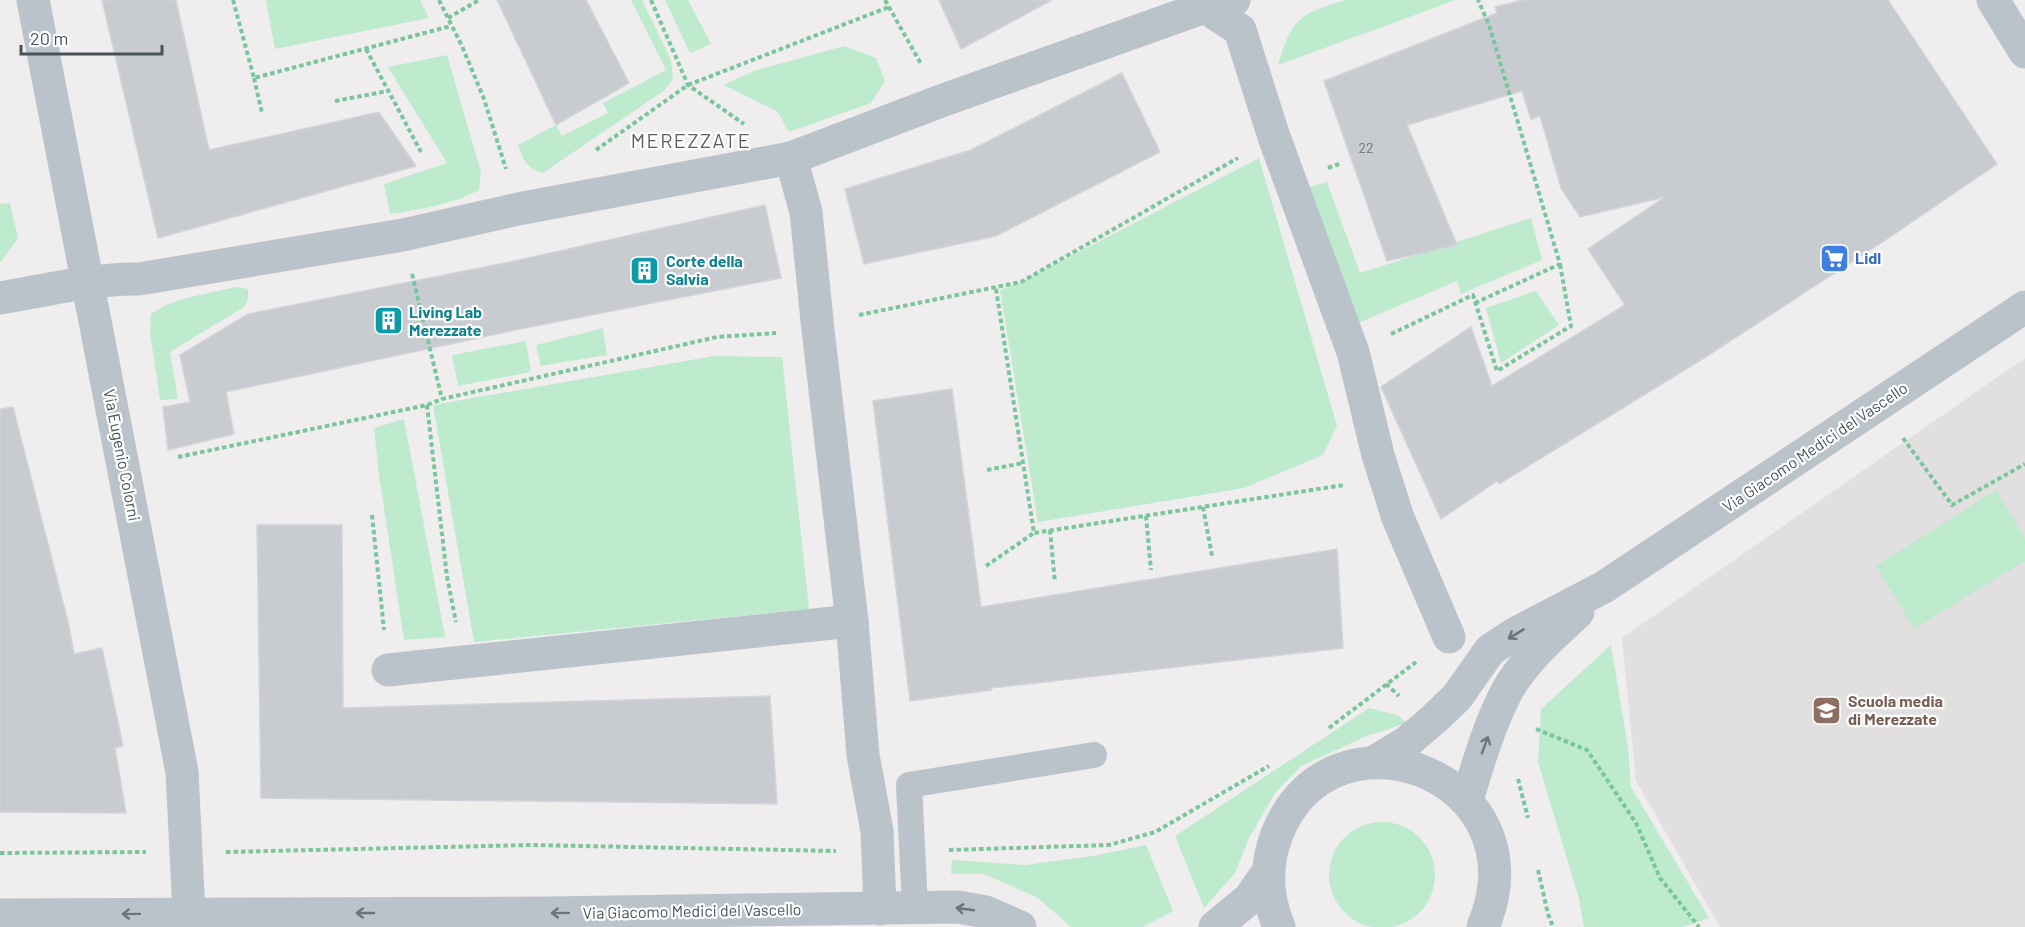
<svg xmlns="http://www.w3.org/2000/svg" width="2025" height="927" viewBox="0 0 2025 927" font-family="Barlow,sans-serif">
	<style>
		.education { fill: #e1dfdf }
		.green { fill: #beebcd }
		.building { fill: #c8cbd0; stroke: #d2d4d9; stroke-width: 1.5 }
		.lines { fill: none; stroke-linecap: round; stroke-linejoin: round }
		.path { stroke: #79c69c; stroke-width: 4; stroke-dasharray: 4.5 3; stroke-linecap: butt }
		.lane { stroke: #bac3c9; stroke-width: 26 }
		.street { stroke: #bac3c9; stroke-width: 33 }
		.oneway { stroke: #6a747b }
		.labels { text-anchor: middle; stroke-width: 4.5; stroke-linejoin: round; paint-order: stroke }
		.number-label { font-size: 14px; fill: #677077 }
		.shop-label { font-size: 16px; font-weight: bold; fill: #366cbe; stroke: #fff; text-anchor: start }
		.culture-label { font-size: 16px; font-weight: bold; fill: #0d838f; stroke: #fff; text-anchor: start }
		.street-label { font-size: 16px; fill: #475259; stroke: #fff }
		.education-label { font-size: 16px; font-weight: bold; fill: #785e54; stroke: #fff; text-anchor: start }
		.quarter-label { font-size: 20px; letter-spacing: 1.5px; fill: #5b5e62; stroke: #fff }
	</style>
	<rect width="100%" height="100%" fill="#f0edee"/>
	<path class="education" d="M 2025,358 L 2025,927 L 1720,927 L 1636,781 L 1622,638 Z"/>
	<g class="green">
		<path d="M 266,0 L 420,0 L 429,18 L 275,49 Z"/>
		<path d="M 631,0 L 642,0 L 671,60 L 673,79 L 665,90 L 543,173 C 527,169 524,161 518,145 L 556,125 L 562,136 L 608,113 L 603,103 L 666,70 Z"/>
		<path d="M 665,0 L 688,0 L 711,44 L 690,53 Z"/>
		<path d="M 1345,0 L 1456,0 L 1278,65 C 1292,17 1300,14 1345,0 Z"/>
		<path d="M 844,46 L 876,58 L 885,81 L 871,103 L 789,132 L 777,111 L 723,85 L 754,71 Z"/>
		<path d="M 447,55 L 481,172 L 479,190 C 451,205 421,209 390,214 L 384,184 L 447,163 L 388,67 Z"/>
		<path d="M 1259,158 L 1337,426 L 1323,455 L 1244,488 L 1038,522 L 1000,290 L 1021,282 Z"/>
		<path d="M 1327,182 L 1360,273 L 1531,218 L 1542,260 L 1461,294 L 1457,281 L 1356,324 L 1309,187 Z"/>
		<path d="M 10,203 L 18,238 L 0,263 L 0,204 Z"/>
		<path d="M 236,287 L 248,289 L 248,299 L 244,307 L 170,352 L 178,399 L 160,400 L 150,332 L 151,314 C 175,297 207,294 236,287 Z"/>
		<path d="M 1536,291 L 1559,325 L 1501,363 L 1486,308 Z"/>
		<path d="M 603,328 L 607,355 L 541,366 L 536,345 Z"/>
		<path d="M 526,341 L 531,372 L 458,386 L 452,355 Z"/>
		<path d="M 714,356 L 782,357 L 809,609 L 474,642 L 433,405 Z"/>
		<path d="M 404,419 L 445,637 L 404,640 L 379,475 L 374,428 Z"/>
		<path d="M 1996,490 L 2025,538 L 2025,561 L 1914,629 L 1876,566 Z"/>
		<path d="M 1611,645 L 1628,747 L 1631,787 L 1709,918 L 1683,927 L 1584,927 L 1579,899 L 1538,762 L 1541,709 Z"/>
		<path d="M 1369,708 L 1397,715 L 1407,723 L 1367,736 L 1301,766 L 1275,793 L 1249,838 L 1235,873 L 1204,908 L 1175,836 Z"/>
		<circle cx="1382" cy="875" r="53"/>
		<path d="M 1146,845 L 1173,911 L 1143,927 L 1071,927 L 1038,898 L 984,874 L 951,874 L 952,860 L 1025,865 L 1093,856 Z"/>
	</g>
	<g class="building">
		<path d="M 102,0 L 176,0 L 209,150 L 379,112 L 416,166 L 158,238 Z"/>
		<path d="M 497,0 L 586,0 L 629,83 L 556,125 Z"/>
		<path d="M 939,0 L 1052,0 L 961,49 Z"/>
		<path d="M 1523,0 L 1888,0 L 1997,164 L 1887,239 L 1704,358 L 1499,484 L 1497,481 L 1441,519 L 1381,387 L 1471,327 L 1492,386 L 1625,305 L 1588,249 L 1665,197 L 1580,217 L 1561,188 L 1540,116 L 1531,119 L 1522,91 L 1407,125 L 1457,245 L 1387,261 L 1324,81 L 1497,13 L 1495,7 Z"/>
		<path d="M 1122,73 L 1160,152 L 996,236 L 864,264 L 845,189 L 971,150 Z"/>
		<path d="M 765,205 L 781,278 L 520,329 L 226,392 L 234,434 L 168,450 L 163,407 L 190,402 L 180,355 L 248,314 L 510,262 Z"/>
		<path d="M 952,389 L 981,607 L 1337,549 L 1343,648 L 991,688 L 991,690 L 910,701 L 873,401 Z"/>
		<path d="M 13,407 L 69,626 L 74,654 L 102,648 L 123,746 L 115,748 L 126,813 L 0,812 L 0,409 Z"/>
		<path d="M 257,525 L 342,525 L 343,708 L 770,696 L 777,804 L 261,798 Z"/>
	</g>
	<g class="lines">
		<g class="path">
			<path d="M 233,0 L 254,78 L 451,26"/>
			<path d="M 439,0 L 462,46 L 484,99 L 506,169"/>
			<path d="M 651,0 L 688,85 L 744,124"/>
			<path d="M 885,0 L 921,64"/>
			<path d="M 448,18 L 479,0"/>
			<path d="M 366,49 L 421,152"/>
			<path d="M 254,78 L 262,113"/>
			<path d="M 335,101 L 388,91"/>
			<path d="M 596,150 L 688,85 L 889,7"/>
			<path d="M 1328,168 L 1339,164"/>
			<path d="M 412,274 L 442,399"/>
			<path d="M 996,289 L 1034,533 L 1344,485"/>
			<path d="M 1475,303 L 1560,264 L 1489,25 L 1478,0"/>
			<path d="M 859,315 L 1021,282 L 1238,158"/>
			<path d="M 1391,334 L 1473,295 L 1497,371 L 1571,326 L 1560,264"/>
			<path d="M 427,405 L 447,577 L 456,622"/>
			<path d="M 1903,438 L 1952,505 L 2025,464"/>
			<path d="M 178,457 L 427,405 L 442,399 L 717,337 L 776,333"/>
			<path d="M 987,470 L 1023,463"/>
			<path d="M 1203,507 L 1212,556"/>
			<path d="M 372,515 L 384,630"/>
			<path d="M 1146,516 L 1151,570"/>
			<path d="M 1050,530 L 1055,582"/>
			<path d="M 986,566 L 1034,533"/>
			<path d="M 1386,684 L 1399,696"/>
			<path d="M 1329,728 L 1416,662"/>
			<path d="M 1536,729 L 1587,750 L 1636,823 L 1660,878 L 1699,927"/>
			<path d="M 1518,779 L 1528,818"/>
			<path d="M 949,850 L 1109,845 L 1155,832 L 1269,766"/>
			<path d="M 226,852 L 531,845 L 836,851"/>
			<path d="M 0,853 L 146,852"/>
			<path d="M 1538,870 L 1548,914 L 1553,927"/>
		</g>
		<path class="lane" d="M 915,907 L 909,785 L 1094,755"/>
		<g class="street">
			<path d="M 33,0 L 182,772 L 189,913"/>
			<path d="M 1202,0 L 1205,7 L 1240,30 L 1274,137 L 1353,352 L 1378,455 L 1398,518 L 1449,637"/>
			<path d="M 1993,0 L 2025,52"/>
			<path d="M 791,158 L 806,212 L 818,330 L 852,621 L 863,755 L 877,831 L 880,909"/>
			<path d="M 0,298 C 42,291 97,278 139,279 L 403,235 L 518,209 L 791,158 L 941,101 L 1205,7 L 1234,0"/>
			<path d="M 388,670 L 852,621"/>
			<path d="M 1374,762 L 1407,742 L 1433,720 L 1457,697 L 1490,650 L 1516,633 L 1604,587 L 2025,307"/>
			<path d="M 1467,800 C 1478,764 1489,725 1507,691 C 1524,660 1553,636 1578,612"/>
			<path d="M 0,915 L 547,913 L 958,907 L 986,912 L 1020,927"/>
			<path d="M 1215,927 L 1249,899 L 1268,872"/>
			<path d="M 1279,927 C 1266,896 1265,865 1277,834 C 1333,695 1546,777 1483,927"/>
		</g>
	</g>
	<defs><path id="oneway-shaft" d="M-6 0H5M1.5-3L5.5 0L1.5 3" fill="none" stroke-width="1.6" stroke-linecap="round" stroke-linejoin="round" transform="scale(1.5)"/></defs>
	<g class="oneway">
		<use href="#oneway-shaft" transform="translate(1516 634) rotate(149)"/>
		<use href="#oneway-shaft" transform="translate(1485 745) rotate(-70)"/>
		<use href="#oneway-shaft" transform="translate(965 909) rotate(-172)"/>
		<use href="#oneway-shaft" transform="translate(365 913) rotate(180)"/>
		<use href="#oneway-shaft" transform="translate(560 913) rotate(179)"/>
		<use href="#oneway-shaft" transform="translate(131 914) rotate(179)"/>
	</g>
	<defs>
		<symbol id="supermarket-square" viewBox="-11 -11 22 22"><rect x="-9" y="-9" width="18" height="18" rx="4" fill="#3f7fe0" stroke="#fff"/><path d="M-6-5.5h2.5l.6 2H6L4.5 2H-2.5L-4.4-4H-6ZM-1.5 3.2a1.3 1.3 0 1 0 .1 0ZM3 3.2a1.3 1.3 0 1 0 .1 0Z" fill="#fff"/></symbol>
		<symbol id="building-square" viewBox="-11 -11 22 22"><rect x="-9" y="-9" width="18" height="18" rx="4" fill="#0f9aa8" stroke="#fff"/><path d="M-4-6H4V6H1V3H-1V6H-4ZM-2.5-4.3h1.7v1.8h-1.7ZM.8-4.3h1.7v1.8H.8ZM-2.5-1h1.7V.8h-1.7ZM.8-1h1.7V.8H.8Z" fill="#fff"/></symbol>
		<symbol id="school-square" viewBox="-11 -11 22 22"><rect x="-9" y="-9" width="18" height="18" rx="4" fill="#8d6e63" stroke="#fff"/><path d="M0-5L7-2L0 1L-7-2ZM-4 1L0 2.5L4 1V4Q0 6-4 4Z" fill="#fff"/></symbol>
	</defs>
	<g fill-rule="evenodd">
		<use href="#supermarket-square" x="1818" y="242" width="33" height="33"/>
		<use href="#building-square" x="628" y="254" width="33" height="33"/>
		<use href="#building-square" x="372" y="304" width="33" height="33"/>
		<use href="#school-square" x="1810" y="694" width="33" height="33"/>
	</g>
	<g class="labels">
		<g class="number-label">
			<text x="1366" y="153">22</text>
		</g>
		<g class="shop-label">
			<text x="1855" y="264">Lidl</text>
		</g>
		<g class="culture-label">
			<text x="666" y="267">Corte della<tspan x="666" dy="18">Salvia</tspan></text>
			<text x="409" y="318">Living Lab<tspan x="409" dy="18">Merezzate</tspan></text>
		</g>
		<g class="street-label">
			<text transform="translate(1815 447) rotate(-34)" y="6">Via Giacomo Medici del Vascello</text>
			<text transform="translate(122 455) rotate(79)" y="6">Via Eugenio Colorni</text>
			<text transform="translate(692 911) rotate(-1)" y="6">Via Giacomo Medici del Vascello</text>
		</g>
		<g class="education-label">
			<text x="1848" y="707">Scuola media<tspan x="1848" dy="18">di Merezzate</tspan></text>
		</g>
		<g class="quarter-label">
			<text x="691" y="148">MEREZZATE</text>
		</g>
	</g>
	<path d="M21 45v9h141v-9" fill="none" stroke="#475259" stroke-width="3"/>
	<text x="30" y="45" font-size="18" fill="#475259" stroke="#ffffff" stroke-width="4.5" paint-order="stroke">20 m</text>
</svg>
